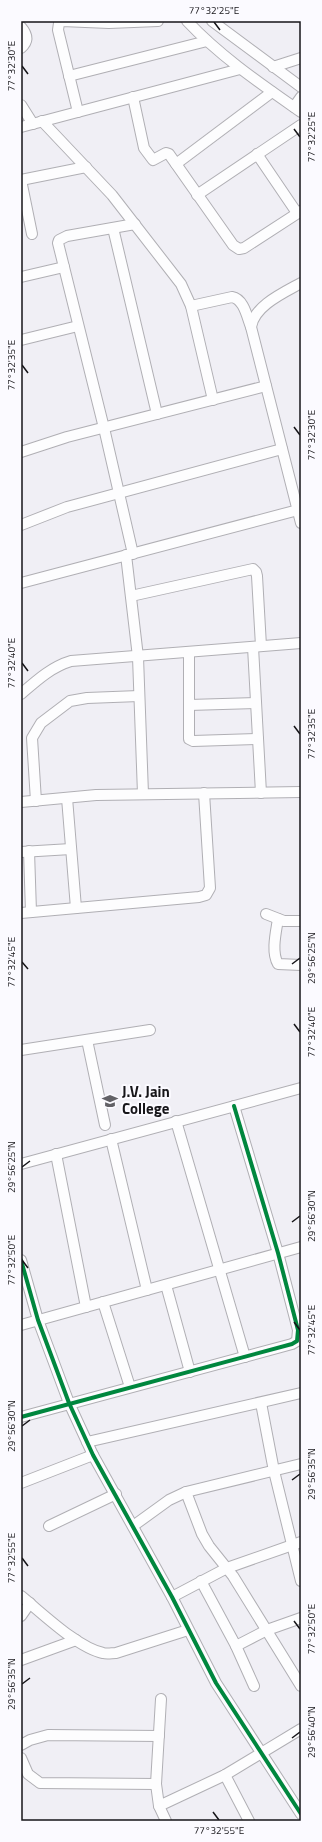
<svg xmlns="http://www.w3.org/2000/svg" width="322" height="1842" viewBox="0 0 322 1842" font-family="'Titillium Web',sans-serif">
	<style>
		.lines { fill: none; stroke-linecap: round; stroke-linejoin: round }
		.minor-casing { stroke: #b0afb4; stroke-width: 12 }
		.minor { stroke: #fdfdfe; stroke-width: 10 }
		.cycleway-casing { stroke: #fbfaff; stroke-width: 6 }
		.cycleway { stroke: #00873e; stroke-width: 4 }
		.ticks { fill: none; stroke: #161519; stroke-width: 1.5 }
		.labels { text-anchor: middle; stroke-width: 4; stroke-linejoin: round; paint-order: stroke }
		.poi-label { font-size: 15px; font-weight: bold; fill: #161519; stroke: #fbfaff; text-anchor: start }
		.neatline { fill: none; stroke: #161519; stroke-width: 1.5 }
		.ticks-label { font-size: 10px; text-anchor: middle; fill: #161519 }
	</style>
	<rect width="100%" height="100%" fill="#f0eff5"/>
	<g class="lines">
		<defs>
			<g id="minor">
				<path d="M 187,21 C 221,57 261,84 301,112"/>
				<path d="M 212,21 L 301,87"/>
				<path d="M 21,27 C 27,34 29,41 21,48"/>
				<path d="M 273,67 L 301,58"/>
				<path d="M 69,76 L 207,41"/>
				<path d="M 133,97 L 144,148 L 153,160 L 166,153 L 169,154 L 233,245 L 239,249 L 244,248 L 301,211"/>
				<path d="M 21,105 L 33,124"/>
				<path d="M 294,107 L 301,97"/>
				<path d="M 78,112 L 58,30 L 59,23 L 62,21 L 109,23 L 158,21"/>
				<path d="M 42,121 L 112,195 L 181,284 L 191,306 L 213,400"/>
				<path d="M 21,127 L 240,69"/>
				<path d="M 257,154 L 297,213"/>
				<path d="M 176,164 L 272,92"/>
				<path d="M 21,180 L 86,167"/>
				<path d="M 21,180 L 32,234"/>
				<path d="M 197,195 L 301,125"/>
				<path d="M 113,228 L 157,414"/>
				<path d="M 21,277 L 64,267"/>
				<path d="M 301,283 C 283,293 254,306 251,327 L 301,523"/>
				<path d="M 191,306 L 232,297 C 244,299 247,317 251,327"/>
				<path d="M 21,340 L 78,326"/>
				<path d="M 21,452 L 67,437 L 266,386"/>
				<path d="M 21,525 L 67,507 L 282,449"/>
				<path d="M 133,554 L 104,428 L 58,243 L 59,240 L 67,236 L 135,224"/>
				<path d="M 126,555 L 138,657 L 143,794"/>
				<path d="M 21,583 L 298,510"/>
				<path d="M 131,596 L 253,569 L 256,572 L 257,576 L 261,646"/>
				<path d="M 253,647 L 261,793"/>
				<path d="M 189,652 L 189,739 L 193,741 L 258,739"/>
				<path d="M 21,694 C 36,681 51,667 71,661 L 301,643"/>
				<path d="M 189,705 L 256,703"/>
				<path d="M 67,798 L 76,908"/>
				<path d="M 36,801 L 32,738 L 41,723 L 70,701 L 87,698 L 139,696"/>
				<path d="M 21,802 L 96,795 L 301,792"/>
				<path d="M 29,851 L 31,912"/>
				<path d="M 21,852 L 71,849"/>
				<path d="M 21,913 L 199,897 L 206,895 L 210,888 L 204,793"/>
				<path d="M 266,914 L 284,921 L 301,921"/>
				<path d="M 278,919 C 276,932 271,952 278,964 L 301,965"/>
				<path d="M 87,1040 L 105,1125"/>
				<path d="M 21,1050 L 150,1030"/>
				<path d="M 176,1121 L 245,1357"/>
				<path d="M 111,1139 L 147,1290"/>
				<path d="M 56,1154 L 86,1307"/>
				<path d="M 21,1164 L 301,1088"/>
				<path d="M 21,1260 L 38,1320 L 69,1403 L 93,1455 L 172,1597 L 216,1683 L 301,1814"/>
				<path d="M 166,1285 L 190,1372"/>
				<path d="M 103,1302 L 130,1387"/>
				<path d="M 21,1325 L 301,1247"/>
				<path d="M 261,1403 L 274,1471 L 301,1581"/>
				<path d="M 21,1417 L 292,1344 L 297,1341 L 298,1330 L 278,1253 L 234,1106"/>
				<path d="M 87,1442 L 301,1393"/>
				<path d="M 21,1483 L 93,1455"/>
				<path d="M 186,1492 L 202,1534 L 209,1546 L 233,1576 L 301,1686"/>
				<path d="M 49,1526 L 116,1494"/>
				<path d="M 133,1526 L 169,1500 L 186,1492 L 301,1464"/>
				<path d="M 201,1581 L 236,1646 L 267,1630 L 301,1618"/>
				<path d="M 21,1596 C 42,1613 78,1648 103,1653 C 107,1654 112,1653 116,1653 L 188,1630"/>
				<path d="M 172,1597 L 227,1568 L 301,1542"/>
				<path d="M 21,1616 L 30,1603"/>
				<path d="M 236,1646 L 254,1686"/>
				<path d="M 21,1660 L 76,1640"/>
				<path d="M 21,1745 L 30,1740 L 48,1735 L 159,1736"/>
				<path d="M 21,1758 L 28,1774 L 40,1783 L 156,1784"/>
				<path d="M 225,1775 L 249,1821"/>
				<path d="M 159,1806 L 156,1784 L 161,1699"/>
				<path d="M 166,1821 L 159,1806 L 225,1775 L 301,1729"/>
			</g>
		</defs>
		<use href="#minor" class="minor-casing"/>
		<use href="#minor" class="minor"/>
		<defs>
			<g id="cycleway">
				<path d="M 21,1260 L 38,1320 L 69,1403 L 93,1455 L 172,1597 L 216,1683 L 301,1814"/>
				<path d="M 21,1417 L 292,1344 L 297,1341 L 298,1330 L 278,1253 L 234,1106"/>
			</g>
		</defs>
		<use href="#cycleway" class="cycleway-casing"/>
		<use href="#cycleway" class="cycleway"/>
	</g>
	<path class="ticks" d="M 214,22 L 220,30M 22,66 L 28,74M 294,129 L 300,137M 22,365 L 28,373M 294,427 L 300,435M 22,663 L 28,671M 294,726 L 300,734M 22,962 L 28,969M 292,964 L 300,958M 294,1024 L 300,1032M 22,1167 L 30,1161M 292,1222 L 300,1216M 22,1260 L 28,1268M 294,1322 L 300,1330M 22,1426 L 30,1420M 292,1480 L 300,1474M 22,1558 L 28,1566M 294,1621 L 300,1629M 22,1684 L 30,1678M 292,1738 L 300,1732M 213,1812 L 219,1820"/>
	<defs>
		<symbol id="university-bare" viewBox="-9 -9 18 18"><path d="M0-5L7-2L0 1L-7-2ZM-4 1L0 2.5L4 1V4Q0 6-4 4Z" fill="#626166" stroke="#fbfaff" stroke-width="2.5" paint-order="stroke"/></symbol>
	</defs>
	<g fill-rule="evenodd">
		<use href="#university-bare" x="99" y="1090" width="22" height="22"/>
	</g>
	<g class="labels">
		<g class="poi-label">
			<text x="122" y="1097">J.V. Jain<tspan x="122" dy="17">College</tspan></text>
		</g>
	</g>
	<rect width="322" height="1842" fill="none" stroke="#fbfaff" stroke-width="44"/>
	<rect x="22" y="22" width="278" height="1798" class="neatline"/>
	<g class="ticks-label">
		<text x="214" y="14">77°32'25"E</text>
		<text transform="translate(11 66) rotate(-90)" y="4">77°32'30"E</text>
		<text transform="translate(311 137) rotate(-90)" y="4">77°32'25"E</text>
		<text transform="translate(11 365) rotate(-90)" y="4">77°32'35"E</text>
		<text transform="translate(311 435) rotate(-90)" y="4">77°32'30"E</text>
		<text transform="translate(11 663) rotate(-90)" y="4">77°32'40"E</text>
		<text transform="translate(311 734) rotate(-90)" y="4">77°32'35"E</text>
		<text transform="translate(311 958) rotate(-90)" y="4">29°56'25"N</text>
		<text transform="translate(11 962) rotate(-90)" y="4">77°32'45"E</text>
		<text transform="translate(311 1032) rotate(-90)" y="4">77°32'40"E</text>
		<text transform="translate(11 1167) rotate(-90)" y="4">29°56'25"N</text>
		<text transform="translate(311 1216) rotate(-90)" y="4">29°56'30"N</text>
		<text transform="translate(11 1260) rotate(-90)" y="4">77°32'50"E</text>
		<text transform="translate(311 1330) rotate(-90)" y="4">77°32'45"E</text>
		<text transform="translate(11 1426) rotate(-90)" y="4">29°56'30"N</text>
		<text transform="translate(311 1474) rotate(-90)" y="4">29°56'35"N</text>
		<text transform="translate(11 1558) rotate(-90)" y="4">77°32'55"E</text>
		<text transform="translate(311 1629) rotate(-90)" y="4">77°32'50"E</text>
		<text transform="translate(11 1684) rotate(-90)" y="4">29°56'35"N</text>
		<text transform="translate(311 1732) rotate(-90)" y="4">29°56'40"N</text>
		<text x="219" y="1834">77°32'55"E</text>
	</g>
</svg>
